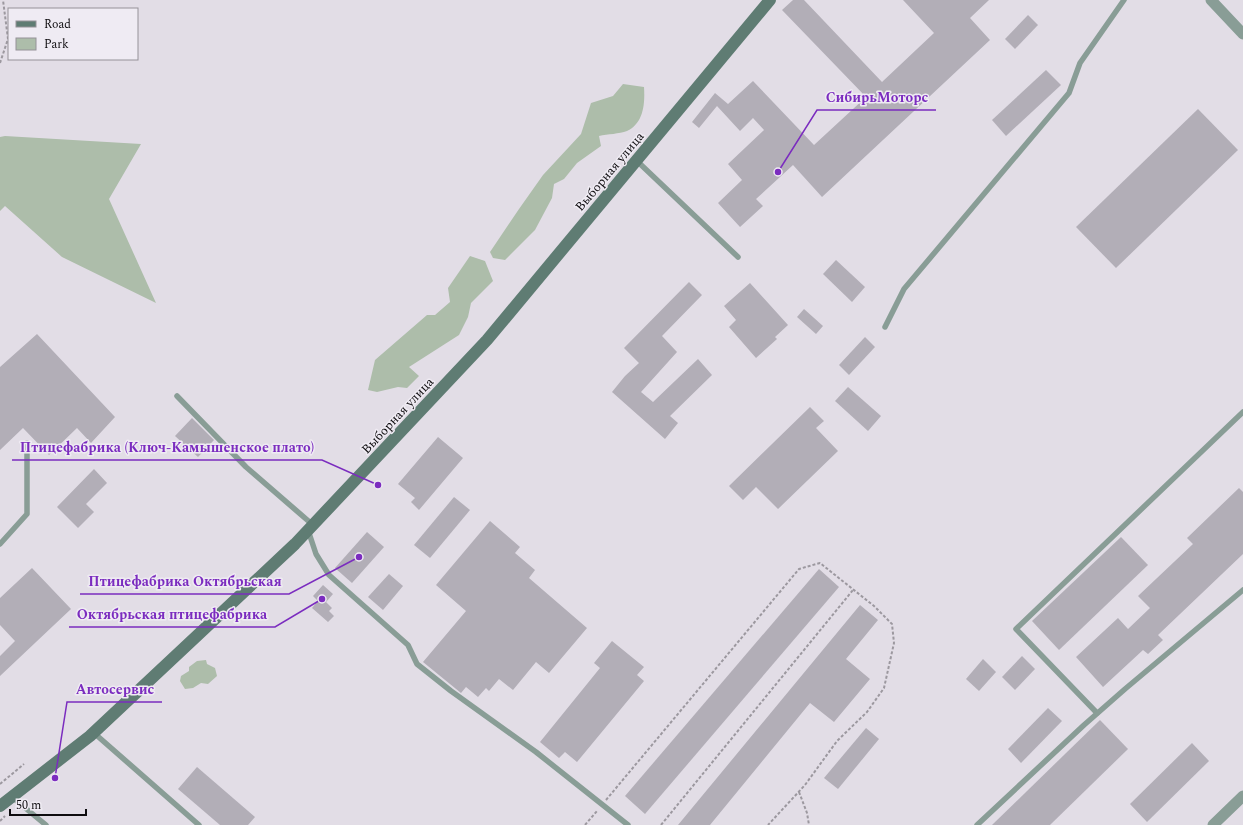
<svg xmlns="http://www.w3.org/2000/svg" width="1243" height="825" viewBox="0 0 1243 825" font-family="Spectral,serif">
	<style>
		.green { fill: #adbdaa }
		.building { fill: #b2aeb7 }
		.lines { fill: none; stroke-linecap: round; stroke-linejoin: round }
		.path { stroke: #9c989f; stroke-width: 2; stroke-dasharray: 3 2; stroke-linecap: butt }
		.service { stroke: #899d96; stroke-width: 5.5 }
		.minor { stroke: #899d96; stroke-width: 11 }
		.secondary { stroke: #5f7c73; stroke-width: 12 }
		.labels { text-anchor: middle; stroke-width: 3; stroke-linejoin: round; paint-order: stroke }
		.street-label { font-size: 13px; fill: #0e0c0f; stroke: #efebf3 }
		.leader { fill: none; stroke: #7b2cbf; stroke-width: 1.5 }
		.callout-dot { fill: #7b2cbf; stroke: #efebf3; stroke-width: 1.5 }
		.callout-label { font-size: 14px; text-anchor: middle; font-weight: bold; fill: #7b2cbf; stroke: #efebf3; stroke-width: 3; stroke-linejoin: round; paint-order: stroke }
	</style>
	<rect width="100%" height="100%" fill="#e2dde6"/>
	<g class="green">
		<path d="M 623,84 L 644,87 C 645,103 644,123 627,131 C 619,134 608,134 599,136 L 601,146 L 577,163 L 564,179 L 554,184 L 552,198 L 535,230 L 505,260 L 493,258 L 490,252 L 519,209 L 543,175 L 581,134 L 591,103 L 613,96 Z"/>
		<path d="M 5,136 L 141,144 L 109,199 L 156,303 L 62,257 L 5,206 L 0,211 L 0,137 Z"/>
		<path d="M 470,256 L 485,261 L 493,281 L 471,303 L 468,317 L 459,335 L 409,367 L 419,376 L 407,388 L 398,387 L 377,392 L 368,390 L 375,360 L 427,315 L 435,315 L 450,302 L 448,288 Z"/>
		<path d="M 206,660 L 207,664 L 215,668 L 217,676 L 208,684 L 201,683 L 193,688 L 185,689 L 180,681 L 181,676 L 189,671 L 189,667 L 197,661 Z"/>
	</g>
	<g class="building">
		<path d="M 793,0 L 804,0 L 882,82 L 934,33 L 903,0 L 989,0 L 970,18 L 990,40 L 822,197 L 793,165 L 756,199 L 763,206 L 740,227 L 718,203 L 742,180 L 728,164 L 764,130 L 753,118 L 740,131 L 717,106 L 699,128 L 692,122 L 715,93 L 728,104 L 753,81 L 814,145 L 866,97 L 782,10 Z"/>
		<path d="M 1028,15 L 1038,25 L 1015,49 L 1005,39 Z"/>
		<path d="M 1046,70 L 1061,85 L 1006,136 L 992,120 Z"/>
		<path d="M 1198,109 L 1238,150 L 1116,268 L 1076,227 Z"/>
		<path d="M 836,260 L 865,287 L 852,302 L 823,274 Z"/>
		<path d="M 689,282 L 702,295 L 662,336 L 677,352 L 641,392 L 653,402 L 698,359 L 712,375 L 670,416 L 678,423 L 665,439 L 612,392 L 625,376 L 639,363 L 624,348 Z"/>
		<path d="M 750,283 L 788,325 L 775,337 L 777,339 L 756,358 L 729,327 L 736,320 L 724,306 Z"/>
		<path d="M 804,309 L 823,326 L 816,334 L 797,317 Z"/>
		<path d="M 37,334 L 115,417 L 91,443 L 77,428 L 49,455 L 23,428 L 0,450 L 0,367 Z"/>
		<path d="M 865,337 L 875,347 L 849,375 L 839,365 Z"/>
		<path d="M 848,387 L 881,416 L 868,431 L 835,401 Z"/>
		<path d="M 810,407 L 824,421 L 816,428 L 838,451 L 778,509 L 756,487 L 743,500 L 729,486 Z"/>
		<path d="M 192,418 L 214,440 L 198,457 L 175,436 Z"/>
		<path d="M 438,437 L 463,458 L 419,510 L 411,502 L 415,498 L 398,484 Z"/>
		<path d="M 94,469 L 107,483 L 86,504 L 94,512 L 78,528 L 57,507 Z"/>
		<path d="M 1239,488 L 1243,492 L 1243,554 L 1158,635 L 1163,640 L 1148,654 L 1143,650 L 1103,687 L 1076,657 L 1118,618 L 1128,629 L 1150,608 L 1138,596 L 1193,544 L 1187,538 Z"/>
		<path d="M 454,497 L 470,510 L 430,558 L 414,545 Z"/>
		<path d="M 490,521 L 520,547 L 515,553 L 535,570 L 529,578 L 587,628 L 549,673 L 536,662 L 513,690 L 499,679 L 489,691 L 486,688 L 478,697 L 466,687 L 461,693 L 423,662 L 466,611 L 436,585 Z"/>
		<path d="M 367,532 L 384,547 L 352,583 L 335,568 Z"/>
		<path d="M 1121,537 L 1148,565 L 1059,650 L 1032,621 Z"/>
		<path d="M 32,568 L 71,609 L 0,676 L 0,656 L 15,641 L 0,625 L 0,598 Z"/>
		<path d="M 819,569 L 839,587 L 645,814 L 625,796 Z"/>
		<path d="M 389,574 L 403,586 L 383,610 L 368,597 Z"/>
		<path d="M 323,585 L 333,594 L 326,602 L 332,608 L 329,611 L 334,616 L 328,622 L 312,608 L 318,601 L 313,596 Z"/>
		<path d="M 860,605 L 878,620 L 846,659 L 870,679 L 834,722 L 810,703 L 710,825 L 678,825 Z"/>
		<path d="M 612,641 L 644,667 L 637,675 L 644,681 L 577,762 L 565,752 L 559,758 L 540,742 L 600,668 L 594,663 Z"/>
		<path d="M 1022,656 L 1035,669 L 1015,690 L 1002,677 Z"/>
		<path d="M 983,659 L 996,672 L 979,691 L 966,679 Z"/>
		<path d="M 1048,708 L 1062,721 L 1021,763 L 1008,749 Z"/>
		<path d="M 1100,720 L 1128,749 L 1050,825 L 992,825 Z"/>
		<path d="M 866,728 L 879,739 L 838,789 L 824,778 Z"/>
		<path d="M 1192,743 L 1209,761 L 1147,822 L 1130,804 Z"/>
		<path d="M 197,767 L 255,817 L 248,825 L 220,825 L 178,789 Z"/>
	</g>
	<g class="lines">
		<g class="path">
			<path d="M 0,63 L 8,39 L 3,0"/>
			<path d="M 0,784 L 24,764"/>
			<path d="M 799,792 L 807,813 L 809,825"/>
			<path d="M 606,800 L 799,569 L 820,563 L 874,606 L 892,624 L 894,643 L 884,688 L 867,712 L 837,741 L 805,785 L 768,825"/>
			<path d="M 0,821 L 5,816"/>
			<path d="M 585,825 L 597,811"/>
			<path d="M 661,825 L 853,590"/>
		</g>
		<g class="service">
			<path d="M 637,161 L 738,257"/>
			<path d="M 885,327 L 904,289 L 1069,93 L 1080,63 L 1124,0"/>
			<path d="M 177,396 L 246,467 L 313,525"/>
			<path d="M 308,530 L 316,554 L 329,575 L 408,645 L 417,664 L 451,691 L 536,752 L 628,825"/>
			<path d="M 0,544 L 27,514 L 27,443"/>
			<path d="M 1097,713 L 1016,629 L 1243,412"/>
			<path d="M 94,733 L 199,825"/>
			<path d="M 12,797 L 46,825"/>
			<path d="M 977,825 L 1084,725 L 1125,689 L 1243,590"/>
		</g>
		<g class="minor">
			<path d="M 1211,0 L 1243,34"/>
			<path d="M 1213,825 L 1243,796"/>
		</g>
		<path class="secondary" d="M 0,806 L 90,736 L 295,544 L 487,340 L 770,0"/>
	</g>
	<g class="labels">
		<g class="street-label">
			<text transform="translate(609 171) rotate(-50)" y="5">Выборная улица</text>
			<text transform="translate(397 415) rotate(-47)" y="5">Выборная улица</text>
		</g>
	</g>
	<path class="leader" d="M778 172L817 110H936M378 485L322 460H12M359 557L289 594H80M322 599L275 627H69M55 778L67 702H162"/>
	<g class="callout-dot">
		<circle cx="778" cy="172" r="4"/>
		<circle cx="378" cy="485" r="4"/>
		<circle cx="359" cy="557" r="4"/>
		<circle cx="322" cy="599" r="4"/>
		<circle cx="55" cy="778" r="4"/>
	</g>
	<g class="callout-label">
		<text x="877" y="102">СибирьМоторс</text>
		<text x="167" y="452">Птицефабрика (Ключ-Камышенское плато)</text>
		<text x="185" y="586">Птицефабрика Октябрьская</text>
		<text x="172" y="619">Октябрьская птицефабрика</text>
		<text x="115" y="694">Автосервис</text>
	</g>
	<rect x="8" y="8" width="130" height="52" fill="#efebf3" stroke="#959298"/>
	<rect x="16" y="21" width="20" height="6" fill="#5f7c73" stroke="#959298"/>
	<text x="44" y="28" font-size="12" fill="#0e0c0f">Road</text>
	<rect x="16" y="38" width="20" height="12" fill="#adbdaa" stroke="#959298"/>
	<text x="44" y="48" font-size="12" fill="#0e0c0f">Park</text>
	<path d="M10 809v6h76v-6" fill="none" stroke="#0e0c0f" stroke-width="2"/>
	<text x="16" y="809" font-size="12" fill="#0e0c0f" stroke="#efebf3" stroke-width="3" paint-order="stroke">50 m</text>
</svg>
